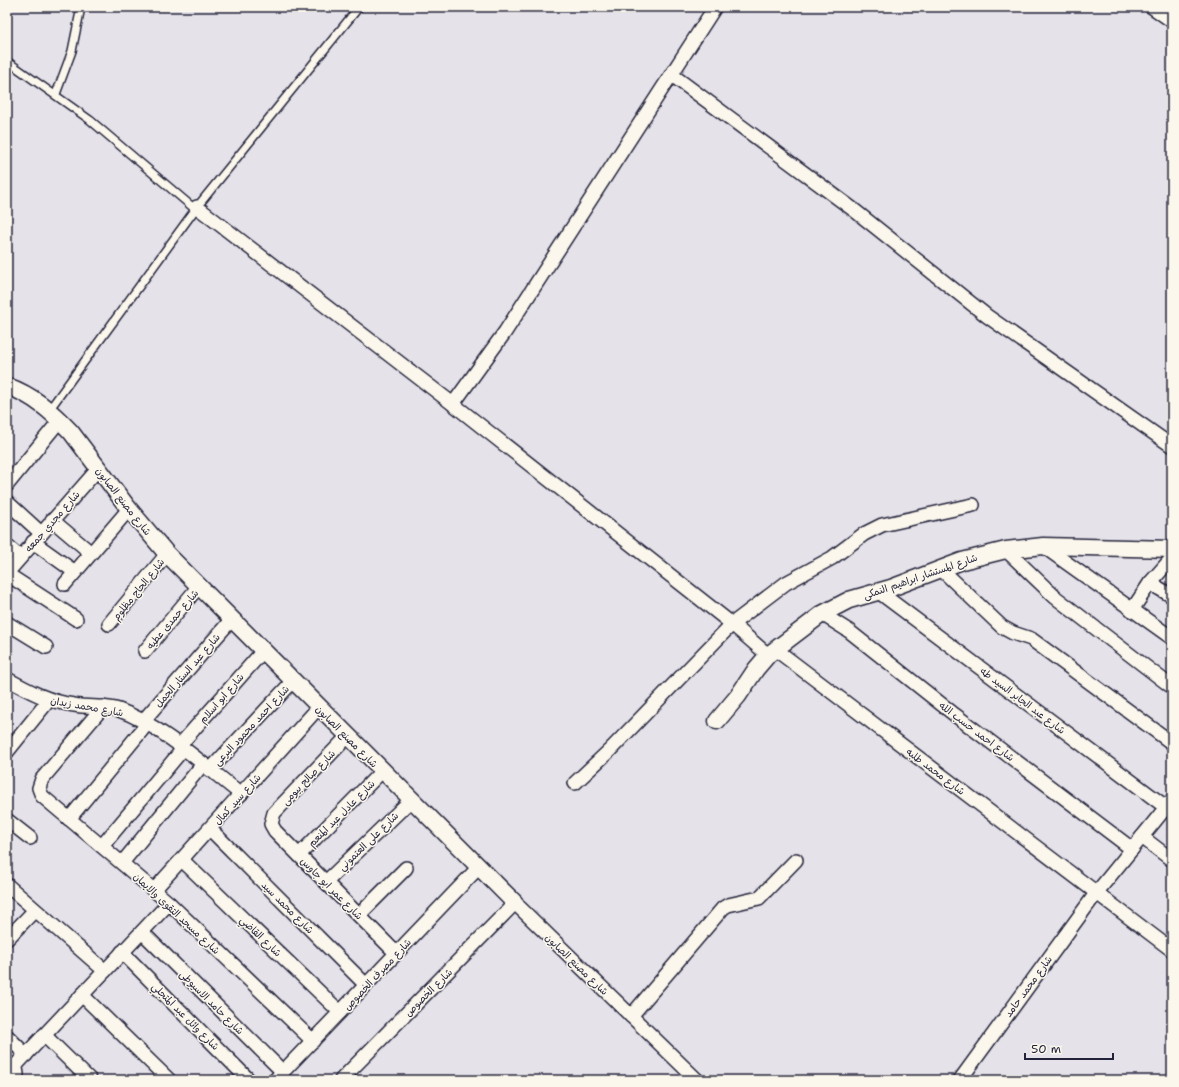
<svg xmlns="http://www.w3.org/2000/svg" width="1179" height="1087" viewBox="0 0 1179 1087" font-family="'Shantell Sans','Playpen Sans Arabic',sans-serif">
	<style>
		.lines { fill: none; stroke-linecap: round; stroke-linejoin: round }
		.service-casing { stroke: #22223b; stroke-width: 10 }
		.minor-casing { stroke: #22223b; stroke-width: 16 }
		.tertiary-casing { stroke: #22223b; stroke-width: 19 }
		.service { stroke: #fbf7ec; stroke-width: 7 }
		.minor { stroke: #fbf7ec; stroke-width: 13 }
		.tertiary { stroke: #fbf7ec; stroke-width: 16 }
		.labels { text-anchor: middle; stroke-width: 3; stroke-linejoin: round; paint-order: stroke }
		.street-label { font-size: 10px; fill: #22223b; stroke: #fbf7ec }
	</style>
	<rect width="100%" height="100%" fill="#e5e2e9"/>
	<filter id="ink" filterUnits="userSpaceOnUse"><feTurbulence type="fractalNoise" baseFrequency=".025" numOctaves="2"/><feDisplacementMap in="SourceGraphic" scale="8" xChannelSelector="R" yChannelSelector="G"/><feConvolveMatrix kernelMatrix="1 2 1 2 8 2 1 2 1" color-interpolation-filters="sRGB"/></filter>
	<g filter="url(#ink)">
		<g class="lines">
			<defs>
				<g id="service">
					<path d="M 7,61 L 90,120 L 196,210"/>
					<path d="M 56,94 L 72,51 L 81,7"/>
					<path d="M 49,410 L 197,207 L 359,7"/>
				</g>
				<g id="minor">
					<path d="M 1152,7 L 1172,21"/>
					<path d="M 672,75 L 854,210 L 987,316 L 1172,446"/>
					<path d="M 197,207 L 453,404 L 732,624 L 768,655"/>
					<path d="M 453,404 L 505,332 L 715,7"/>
					<path d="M 7,485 L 60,420"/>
					<path d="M 7,502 L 41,533"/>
					<path d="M 52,520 L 91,553"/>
					<path d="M 33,542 L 75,572"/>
					<path d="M 7,546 L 20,557"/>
					<path d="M 1043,546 L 1172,638"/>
					<path d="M 1006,550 L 1055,597 L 1172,687"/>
					<path d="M 941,569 L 1002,627 L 1013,633 L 1031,639 L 1172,743"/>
					<path d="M 7,573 L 98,469"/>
					<path d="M 7,574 L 76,619"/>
					<path d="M 1150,583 L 1172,596"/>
					<path d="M 65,584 L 129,509"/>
					<path d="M 879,592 L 1167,808"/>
					<path d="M 1132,610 L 1150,583 L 1172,558"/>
					<path d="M 822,614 L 849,631 L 955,715 L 1132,849"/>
					<path d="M 7,623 L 46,647"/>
					<path d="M 109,624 L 167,554"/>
					<path d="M 775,649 L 1172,950"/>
					<path d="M 145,651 L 199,586"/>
					<path d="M 7,679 C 29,691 49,702 74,705 C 89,708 105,705 119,710 C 161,725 206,767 241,794"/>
					<path d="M 103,707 L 42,779 L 39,788 L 42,796 L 169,903 L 313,1041"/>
					<path d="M 143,721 L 232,619"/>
					<path d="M 348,736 L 274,813 L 271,824 L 275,831 L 396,953"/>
					<path d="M 179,746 L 263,651"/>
					<path d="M 7,752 L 49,700"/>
					<path d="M 210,770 L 293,681"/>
					<path d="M 575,783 L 610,750 L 732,624 L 786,583 L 832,558 L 864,534 L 882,525 L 973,505"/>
					<path d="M 69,819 L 147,724"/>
					<path d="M 7,820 L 30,838"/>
					<path d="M 210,829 L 366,985"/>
					<path d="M 1142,837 L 1172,860"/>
					<path d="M 102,846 L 183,749"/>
					<path d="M 299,855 L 382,771"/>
					<path d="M 182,860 L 340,1012"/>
					<path d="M 122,863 L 203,764"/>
					<path d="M 326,882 L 411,800"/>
					<path d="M 7,885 L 105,971"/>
					<path d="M 154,890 L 319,707"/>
					<path d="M 359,915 L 406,868"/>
					<path d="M 142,932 L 283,1072"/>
					<path d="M 7,939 L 35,910"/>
					<path d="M 122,952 L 249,1080"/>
					<path d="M 82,995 L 169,1080"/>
					<path d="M 631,1016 L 723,908 L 728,905 L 759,898 L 796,860"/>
					<path d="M 44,1035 L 90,1080"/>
					<path d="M 7,1036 L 26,1055"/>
					<path d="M 14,1080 L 17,1074 L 16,1068 L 17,1064 L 169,903"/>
					<path d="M 275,1080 L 479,867"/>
					<path d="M 341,1080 L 515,903 L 697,1080"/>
					<path d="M 960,1080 L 1097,892 L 1172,800"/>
				</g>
				<g id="tertiary">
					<path d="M 7,386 C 33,395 52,412 71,432 L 129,509 L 167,554 L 515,903"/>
					<path d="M 717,721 L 738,696 L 756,669 L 768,655 L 822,614 L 849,600 L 891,588 L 962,561 L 1006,550 L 1043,546 L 1172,549"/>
				</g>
			</defs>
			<use href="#service" class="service-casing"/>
			<use href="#minor" class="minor-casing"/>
			<use href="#tertiary" class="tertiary-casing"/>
			<use href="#service" class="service"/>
			<use href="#minor" class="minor"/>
			<use href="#tertiary" class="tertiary"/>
		</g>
	</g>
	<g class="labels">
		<g class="street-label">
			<text transform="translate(124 501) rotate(52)" y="4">شارع مصنع الصابون</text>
			<text transform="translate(52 521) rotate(-49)" y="4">شارع مجدي جمعه</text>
			<text transform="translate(920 576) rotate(-19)" y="4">شارع المستشار ابراهيم النمكى</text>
			<text transform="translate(138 589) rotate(-51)" y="4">شارع الحاج مظلوم</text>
			<text transform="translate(172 619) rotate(-50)" y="4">شارع حمدى عطيه</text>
			<text transform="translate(187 670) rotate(-49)" y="4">شارع عبد الستار الجمل</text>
			<text transform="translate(221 698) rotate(-49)" y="4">شارع ابو اسلام</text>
			<text transform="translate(1023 700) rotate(37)" y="4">شارع عبد الجابر السيد طه</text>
			<text transform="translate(87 706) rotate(10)" y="4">شارع محمد زيدان</text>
			<text transform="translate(251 725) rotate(-47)" y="4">شارع احمد محمود البرعى</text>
			<text transform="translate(977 731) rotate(37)" y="4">شارع احمد حسب الله</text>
			<text transform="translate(347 736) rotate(45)" y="4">شارع مصنع الصابون</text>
			<text transform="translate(936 771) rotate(37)" y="4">شارع محمد طلبه</text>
			<text transform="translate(308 777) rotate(-46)" y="4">شارع صالح بيومى</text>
			<text transform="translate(237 799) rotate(-48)" y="4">شارع سيد كمال</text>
			<text transform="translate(341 813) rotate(-45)" y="4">شارع عادل عبد المنعم</text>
			<text transform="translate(368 841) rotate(-44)" y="4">شارع على العتموني</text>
			<text transform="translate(332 888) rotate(45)" y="4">شارع عمر ابو جاوس</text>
			<text transform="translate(288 907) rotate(45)" y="4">شارع محمد سيد</text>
			<text transform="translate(177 913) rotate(43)" y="4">شارع مسجد التقوى والايمان</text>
			<text transform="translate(261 936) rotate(44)" y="4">شارع القاضي</text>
			<text transform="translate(577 964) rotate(44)" y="4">شارع مصنع الصابون</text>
			<text transform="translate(377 974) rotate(-47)" y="4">شارع مصرف الخصوص</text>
			<text transform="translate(1028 986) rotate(-54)" y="4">شارع محمد حامد</text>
			<text transform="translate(428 992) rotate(-45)" y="4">شارع الخصوص</text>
			<text transform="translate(212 1002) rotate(45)" y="4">شارع حامد الاسيوطى</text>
			<text transform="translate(186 1016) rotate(45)" y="4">شارع وائل عبد المتجلي</text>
		</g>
	</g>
	<rect width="1179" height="1087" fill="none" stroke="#fbf7ec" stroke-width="24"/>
	<rect x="12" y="12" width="1155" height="1063" fill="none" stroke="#22223b" stroke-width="1.5" filter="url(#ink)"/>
	<path d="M1025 1053v6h88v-6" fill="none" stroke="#22223b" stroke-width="2"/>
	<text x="1031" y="1053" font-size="12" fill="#22223b" stroke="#fbf7ec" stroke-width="3" paint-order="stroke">50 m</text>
</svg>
